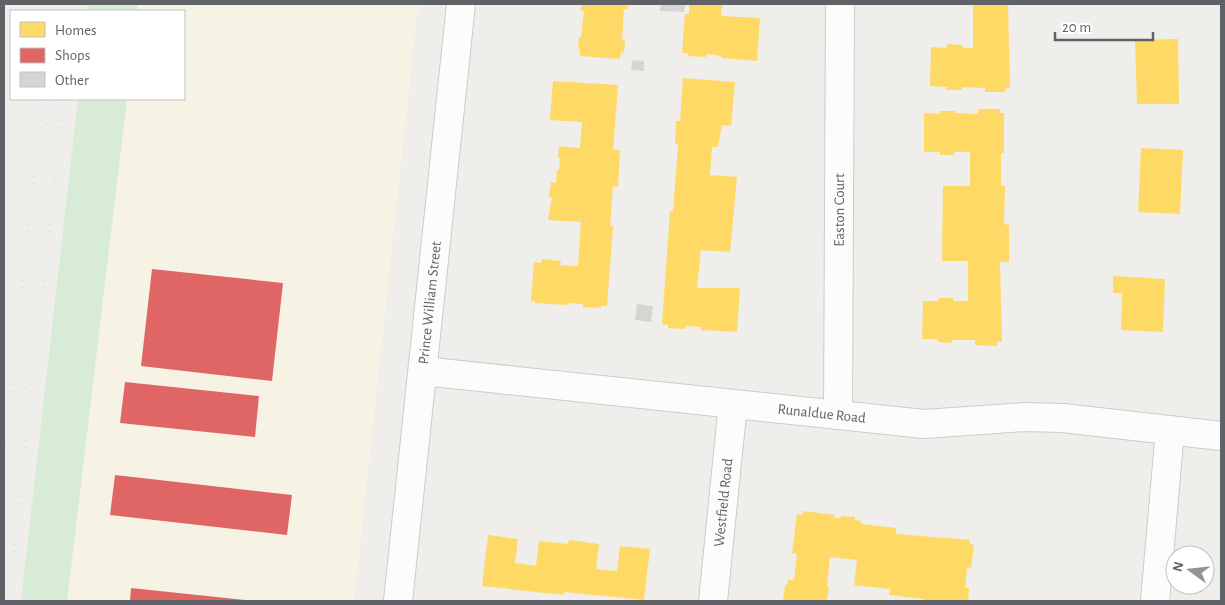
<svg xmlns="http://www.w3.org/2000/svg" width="1225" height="605" viewBox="0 0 1225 605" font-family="'Alegreya Sans',sans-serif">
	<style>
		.commercial { fill: #f7f3e4 }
		.green { fill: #d8ebd6 }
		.homes { fill: #ffd966 }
		.shops { fill: #e06666 }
		.building { fill: #d6d5d3 }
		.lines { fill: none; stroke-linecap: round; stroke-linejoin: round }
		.minor-casing { stroke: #cbcccc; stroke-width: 30 }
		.tertiary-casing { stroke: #cbcccc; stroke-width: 30 }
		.minor { stroke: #fdfcfc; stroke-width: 28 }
		.tertiary { stroke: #fdfcfc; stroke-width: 28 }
		.rail { stroke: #e4e4e4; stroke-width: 4; stroke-dasharray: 1 6; stroke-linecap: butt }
		.labels { text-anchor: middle; stroke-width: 5; stroke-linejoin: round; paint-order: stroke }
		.street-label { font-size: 15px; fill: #5f6368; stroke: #fff }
	</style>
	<rect width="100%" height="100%" fill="#efeeea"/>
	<path class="commercial" d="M 138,4 L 418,4 L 354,601 L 67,601 L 127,99 L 184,99 L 184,11 L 137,11 Z"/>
	<g class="green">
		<path d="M 88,4 L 138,4 L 137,11 L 87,11 Z"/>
		<path d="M 78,99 L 127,99 L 67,601 L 21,601 Z"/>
	</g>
	<g class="homes">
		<path d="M 582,4 L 628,4 L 627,9 L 624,9 L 622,39 L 625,40 L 624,53 L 621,52 L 620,59 L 580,56 L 580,49 L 578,49 L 579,37 L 581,37 L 584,11 L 581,11 Z"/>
		<path d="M 689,4 L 722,4 L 721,16 L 760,18 L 757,61 L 721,58 L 721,56 L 707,54 L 706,57 L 688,56 L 688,53 L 682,53 L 685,14 L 689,14 Z"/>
		<path d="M 973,4 L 1008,4 L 1010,88 L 1005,88 L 1005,92 L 985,92 L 985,88 L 962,87 L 962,90 L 946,90 L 947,87 L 930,86 L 931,47 L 947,48 L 947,44 L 962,45 L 963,48 L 973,48 Z"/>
		<path d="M 1178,39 L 1179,104 L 1137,104 L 1135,40 Z"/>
		<path d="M 683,78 L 735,82 L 731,126 L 722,125 L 718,147 L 712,147 L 710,175 L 737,177 L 730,252 L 701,250 L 697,288 L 740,288 L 737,332 L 701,330 L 701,327 L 685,326 L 685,329 L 668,328 L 668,325 L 662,324 L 670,211 L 673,211 L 677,159 L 678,144 L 675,144 L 676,121 L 680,121 Z"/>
		<path d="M 553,81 L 618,85 L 613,150 L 620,150 L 618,187 L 613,186 L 610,226 L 613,226 L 607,306 L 601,306 L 601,308 L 583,307 L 583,304 L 567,303 L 567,305 L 535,303 L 535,301 L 531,301 L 534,262 L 541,263 L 542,259 L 561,261 L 560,265 L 578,266 L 581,222 L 548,220 L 552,197 L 549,197 L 551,182 L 556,183 L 557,170 L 559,170 L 560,158 L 558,158 L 559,146 L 580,148 L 582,122 L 550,120 Z"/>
		<path d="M 978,109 L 1000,109 L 1000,113 L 1004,113 L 1004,153 L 1001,153 L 1001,185 L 1005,186 L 1004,224 L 1009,225 L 1009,262 L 1000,262 L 1002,342 L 997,342 L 997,346 L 975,345 L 975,340 L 952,340 L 952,343 L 938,342 L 937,339 L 922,339 L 923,301 L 938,301 L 938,298 L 953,298 L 953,301 L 968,301 L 968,261 L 942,261 L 943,186 L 970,186 L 970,152 L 954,152 L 954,155 L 940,155 L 940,152 L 924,152 L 924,113 L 941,114 L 940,111 L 955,111 L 955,113 L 978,114 Z"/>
		<path d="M 1141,148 L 1183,150 L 1180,214 L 1138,212 Z"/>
		<path d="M 1113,276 L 1165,279 L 1163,332 L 1121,330 L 1122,293 L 1113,293 Z"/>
		<path d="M 803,511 L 834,515 L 834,518 L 841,518 L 841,516 L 855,517 L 855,520 L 861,521 L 861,524 L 896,528 L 896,534 L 970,540 L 970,544 L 974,545 L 971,568 L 967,567 L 965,588 L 969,588 L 968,601 L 924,601 L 924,599 L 889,595 L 890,589 L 854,585 L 857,560 L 830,557 L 827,587 L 829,587 L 827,601 L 783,601 L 785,585 L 787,585 L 788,580 L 794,580 L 797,554 L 792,553 L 797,514 L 802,515 Z"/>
		<path d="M 488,535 L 518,539 L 515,563 L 536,566 L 539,541 L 568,544 L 569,540 L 599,544 L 596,569 L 617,571 L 620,546 L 650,549 L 644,600 L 564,592 L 563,595 L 482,586 Z"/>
	</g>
	<g class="shops">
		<path d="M 152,269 L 283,283 L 272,381 L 141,366 Z"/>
		<path d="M 125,382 L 259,396 L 255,437 L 120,423 Z"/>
		<path d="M 115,475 L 292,495 L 287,535 L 110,515 Z"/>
		<path d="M 131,588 L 245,600 L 245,601 L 130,601 Z"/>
	</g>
	<g class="building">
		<path d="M 661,4 L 685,4 L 684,12 L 660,11 Z"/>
		<path d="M 632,60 L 644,61 L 644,71 L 631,70 Z"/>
		<path d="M 637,304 L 653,306 L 651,322 L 635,320 Z"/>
	</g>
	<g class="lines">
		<defs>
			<g id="minor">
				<path id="s1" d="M 423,371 L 924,424 L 1024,417 L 1063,418 L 1221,436"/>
				<path id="s2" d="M 838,415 L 840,4"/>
				<path id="s3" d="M 713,601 L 733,404"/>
				<path d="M 1155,601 L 1170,430"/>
			</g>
			<g id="tertiary">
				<path id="s4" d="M 398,601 L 461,4"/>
			</g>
		</defs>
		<use href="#minor" class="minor-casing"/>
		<use href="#tertiary" class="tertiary-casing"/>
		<use href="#minor" class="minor"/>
		<use href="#tertiary" class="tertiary"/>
		<g class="rail">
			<path d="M 53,11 L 54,4"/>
			<path d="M 73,11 L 74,4"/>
			<path d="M 4,448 L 43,99"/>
			<path d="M 8,601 L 64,99"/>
		</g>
	</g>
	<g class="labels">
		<g class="street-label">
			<text dy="5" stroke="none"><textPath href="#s2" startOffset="205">Easton Court</textPath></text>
			<text dy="5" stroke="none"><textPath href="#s4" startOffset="300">Prince William Street</textPath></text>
			<text dy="5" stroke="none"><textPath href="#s1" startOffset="401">Runaldue Road</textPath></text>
			<text dy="5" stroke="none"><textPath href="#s3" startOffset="99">Westfield Road</textPath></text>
		</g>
	</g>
	<rect width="1225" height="605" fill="none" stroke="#5f6368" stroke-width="10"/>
	<rect x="10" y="10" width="175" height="90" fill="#ffffff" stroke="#bfc1c3"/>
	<rect x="20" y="22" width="25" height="15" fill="#ffd966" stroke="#bfc1c3"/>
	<text x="55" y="35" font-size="15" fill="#5f6368">Homes</text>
	<rect x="20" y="48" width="25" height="15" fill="#e06666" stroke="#bfc1c3"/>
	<text x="55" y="60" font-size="15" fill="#5f6368">Shops</text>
	<rect x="20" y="72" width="25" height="15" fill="#d6d5d3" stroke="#bfc1c3"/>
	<text x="55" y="85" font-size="15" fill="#5f6368">Other</text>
	<g transform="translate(1190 570) rotate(285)"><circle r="24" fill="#ffffff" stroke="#bfc1c3"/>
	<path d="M0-4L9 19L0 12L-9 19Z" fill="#919496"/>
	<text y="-8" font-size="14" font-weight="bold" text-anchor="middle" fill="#5f6368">N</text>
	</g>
	<path d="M1055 32v8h98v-8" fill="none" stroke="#5f6368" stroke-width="2.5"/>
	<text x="1062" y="32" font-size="15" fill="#5f6368" stroke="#ffffff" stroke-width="4" paint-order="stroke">20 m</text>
</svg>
